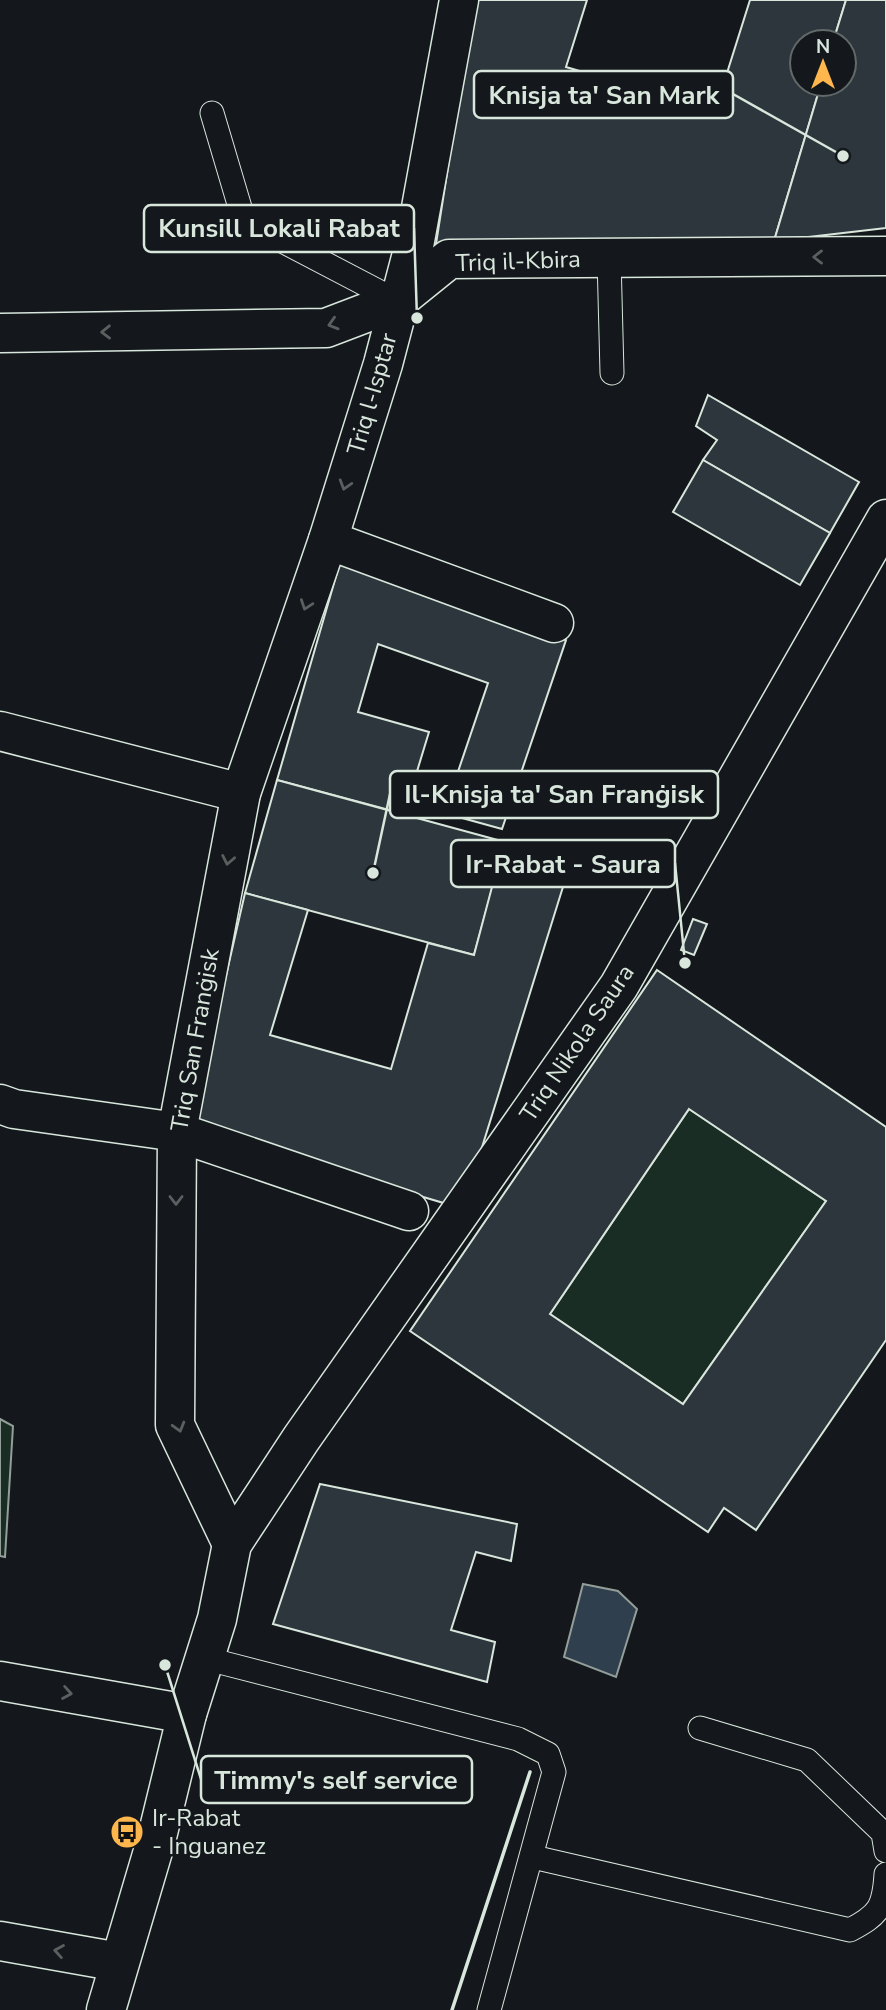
<svg xmlns="http://www.w3.org/2000/svg" width="886" height="2010" viewBox="0 0 886 2010" font-family="'Nunito Sans',sans-serif">
	<style>
		.green { fill: #1a2d24; stroke: #939e99; stroke-width: 2 }
		.water { fill: #2f3f4d; stroke: #939e99; stroke-width: 2 }
		.building { fill: #2c363c; stroke: #d8e6dc; stroke-width: 2; fill-rule: evenodd }
		.lines { fill: none; stroke-linecap: round; stroke-linejoin: round }
		.lane-casing { stroke: #d8e6dc; stroke-width: 25 }
		.street-casing { stroke: #d8e6dc; stroke-width: 41 }
		.primary-casing { stroke: #d8e6dc; stroke-width: 41 }
		.lane { stroke: #14181c; stroke-width: 23 }
		.street { stroke: #14181c; stroke-width: 38 }
		.primary { stroke: #14181c; stroke-width: 38 }
		.wall { stroke: #d8e6dc; stroke-width: 3.5 }
		.oneway { stroke: #59605f }
		.labels { text-anchor: middle; stroke-width: 5; stroke-linejoin: round; paint-order: stroke }
		.street-label { font-size: 24px; fill: #d8e6dc; stroke: #14181c }
		.poi-label { font-size: 24px; fill: #d8e6dc; stroke: #14181c; text-anchor: start }
		.leader { fill: none; stroke: #d8e6dc; stroke-width: 2.5 }
		.callout-dot { fill: #d8e6dc; stroke: #14181c; stroke-width: 2.5 }
		.callout { fill: #14181c; stroke: #d8e6dc; stroke-width: 2.5 }
		.callout-label { font-size: 26px; text-anchor: middle; font-weight: bold; fill: #d8e6dc }
	</style>
	<rect width="100%" height="100%" fill="#14181c"/>
	<g class="green">
		<path d="M 689,1109 L 826,1201 L 683,1404 L 550,1314 Z"/>
		<path d="M 0,1419 L 13,1426 L 5,1557 L 0,1556 Z"/>
	</g>
	<path class="water" d="M 583,1584 L 618,1591 L 637,1609 L 616,1677 L 564,1657 Z"/>
	<g class="building">
		<path d="M 474,0 L 587,0 L 566,67 L 715,111 L 750,0 L 846,0 L 833,42 L 802,42 L 802,84 L 821,84 L 774,241 L 436,244 Z"/>
		<path d="M 846,0 L 886,0 L 886,228 L 774,241 L 821,84 L 844,84 L 844,42 L 833,42 Z"/>
		<path d="M 708,395 L 859,482 L 830,533 L 703,460 L 717,440 L 696,426 Z"/>
		<path d="M 703,460 L 830,533 L 800,585 L 673,512 Z"/>
		<path d="M 341,559 L 566,640 L 502,829 L 444,813 L 488,683 L 378,644 L 358,712 L 429,732 L 404,814 L 277,780 Z"/>
		<path d="M 277,780 L 505,842 L 474,955 L 245,893 Z"/>
		<path d="M 501,853 L 567,874 L 474,1173 L 447,1204 L 191,1128 L 245,893 L 308,910 L 270,1035 L 391,1069 L 428,943 L 474,955 Z"/>
		<path d="M 693,919 L 707,924 L 694,955 L 681,950 Z"/>
		<path d="M 657,970 L 886,1127 L 886,1340 L 756,1530 L 724,1508 L 708,1532 L 410,1331 ZM 689,1109 L 826,1201 L 683,1404 L 550,1314 Z"/>
		<path d="M 320,1484 L 517,1524 L 511,1561 L 476,1552 L 451,1630 L 495,1642 L 487,1682 L 273,1624 Z"/>
	</g>
	<g class="lines">
		<defs>
			<g id="lane">
				<path d="M 212,113 L 244,221 L 397,301"/>
				<path d="M 609,258 L 612,373"/>
				<path d="M 204,1658 L 518,1739 L 548,1754 L 554,1772 L 489,2010"/>
				<path d="M 700,1728 L 807,1760 L 883,1833 L 886,1851"/>
				<path d="M 533,1857 L 850,1930 C 879,1915 884,1907 886,1874"/>
			</g>
			<g id="street">
				<path d="M 0,333 L 326,328 L 397,301 L 449,259 L 886,256"/>
				<path d="M 328,540 L 554,623"/>
				<path d="M 0,731 L 241,793"/>
				<path d="M 0,1104 L 14,1109 L 177,1132 L 409,1211"/>
				<path d="M 232,1544 L 175,1425 L 177,1132 L 241,793 L 328,540 L 383,364 L 414,246 L 459,0"/>
				<path d="M 0,1681 L 187,1714"/>
				<path d="M 0,1941 L 119,1962"/>
			</g>
			<path id="primary" d="M 106,2010 L 156,1841 L 187,1714 L 217,1619 L 232,1544 L 301,1439 L 619,986 L 886,519"/>
		</defs>
		<use href="#lane" class="lane-casing"/>
		<use href="#street" class="street-casing"/>
		<use href="#primary" class="primary-casing"/>
		<use href="#lane" class="lane"/>
		<use href="#street" class="street"/>
		<use href="#primary" class="primary"/>
		<path class="wall" d="M 452,2010 L 530,1772"/>
	</g>
	<defs><path id="oneway-chevron" d="M-2-3.5L2.5 0L-2 3.5" fill="none" stroke-width="1.6" stroke-linecap="round" stroke-linejoin="round" transform="scale(1.75)"/></defs>
	<g class="oneway">
		<use href="#oneway-chevron" transform="translate(818 257) rotate(180)"/>
		<use href="#oneway-chevron" transform="translate(333 324) rotate(163)"/>
		<use href="#oneway-chevron" transform="translate(106 332) rotate(179)"/>
		<use href="#oneway-chevron" transform="translate(345 485) rotate(107)"/>
		<use href="#oneway-chevron" transform="translate(306 605) rotate(109)"/>
		<use href="#oneway-chevron" transform="translate(228 860) rotate(101)"/>
		<use href="#oneway-chevron" transform="translate(176 1200) rotate(90)"/>
		<use href="#oneway-chevron" transform="translate(179 1427) rotate(74)"/>
		<use href="#oneway-chevron" transform="translate(67 1693) rotate(10)"/>
		<use href="#oneway-chevron" transform="translate(59 1951) rotate(-170)"/>
	</g>
	<defs>
		<symbol id="bus-disc" viewBox="-11 -11 22 22"><circle r="9.5" fill="#ffb74d" stroke="#14181c"/><path d="M-5-6H5V4H4V6H2V4H-2V6H-4V4H-5ZM-3.5-4V0h7V-4ZM-3.5 1.2v1.5H-2V1.2ZM2 1.2v1.5H3.5V1.2Z" fill="#111"/></symbol>
	</defs>
	<g fill-rule="evenodd">
		<use href="#bus-disc" x="108" y="1813" width="38" height="38"/>
	</g>
	<g class="labels">
		<g class="street-label">
			<text transform="translate(518 261) rotate(-2)" y="8">Triq il-Kbira</text>
			<text transform="translate(372 394) rotate(-74)" y="8">Triq l-Isptar</text>
			<text transform="translate(195 1040) rotate(-80)" y="8">Triq San Franġisk</text>
			<text transform="translate(577 1043) rotate(-56)" y="8">Triq Nikola Saura</text>
		</g>
		<g class="poi-label">
			<text x="152" y="1826">Ir-Rabat<tspan x="152" dy="28">- Inguanez</tspan></text>
		</g>
	</g>
	<path class="leader" d="M843 156L733 94M417 318L414 228M373 873L390 794M685 963L675 863M165 1665L201 1779"/>
	<g class="callout-dot">
		<circle cx="843" cy="156" r="7"/>
		<circle cx="417" cy="318" r="7"/>
		<circle cx="373" cy="873" r="7"/>
		<circle cx="685" cy="963" r="7"/>
		<circle cx="165" cy="1665" r="7"/>
	</g>
	<g class="callout">
		<rect x="474" y="71" width="259" height="47" rx="7"/>
		<rect x="144" y="205" width="270" height="47" rx="7"/>
		<rect x="390" y="771" width="328" height="47" rx="7"/>
		<rect x="451" y="840" width="224" height="47" rx="7"/>
		<rect x="201" y="1756" width="271" height="47" rx="7"/>
	</g>
	<g class="callout-label">
		<text x="604" y="104">Knisja ta' San Mark</text>
		<text x="279" y="237">Kunsill Lokali Rabat</text>
		<text x="554" y="803">Il-Knisja ta' San Franġisk</text>
		<text x="563" y="873">Ir-Rabat - Saura</text>
		<text x="336" y="1789">Timmy's self service</text>
	</g>
	<g transform="translate(823 63)"><circle r="33" fill="#14181c" stroke="#626a69" stroke-width="2"/>
	<path d="M0-5L12 26L0 18L-12 26Z" fill="#ffb74d"/>
	<text y="-10" font-size="19" font-weight="bold" text-anchor="middle" fill="#d8e6dc">N</text>
	</g>
</svg>
